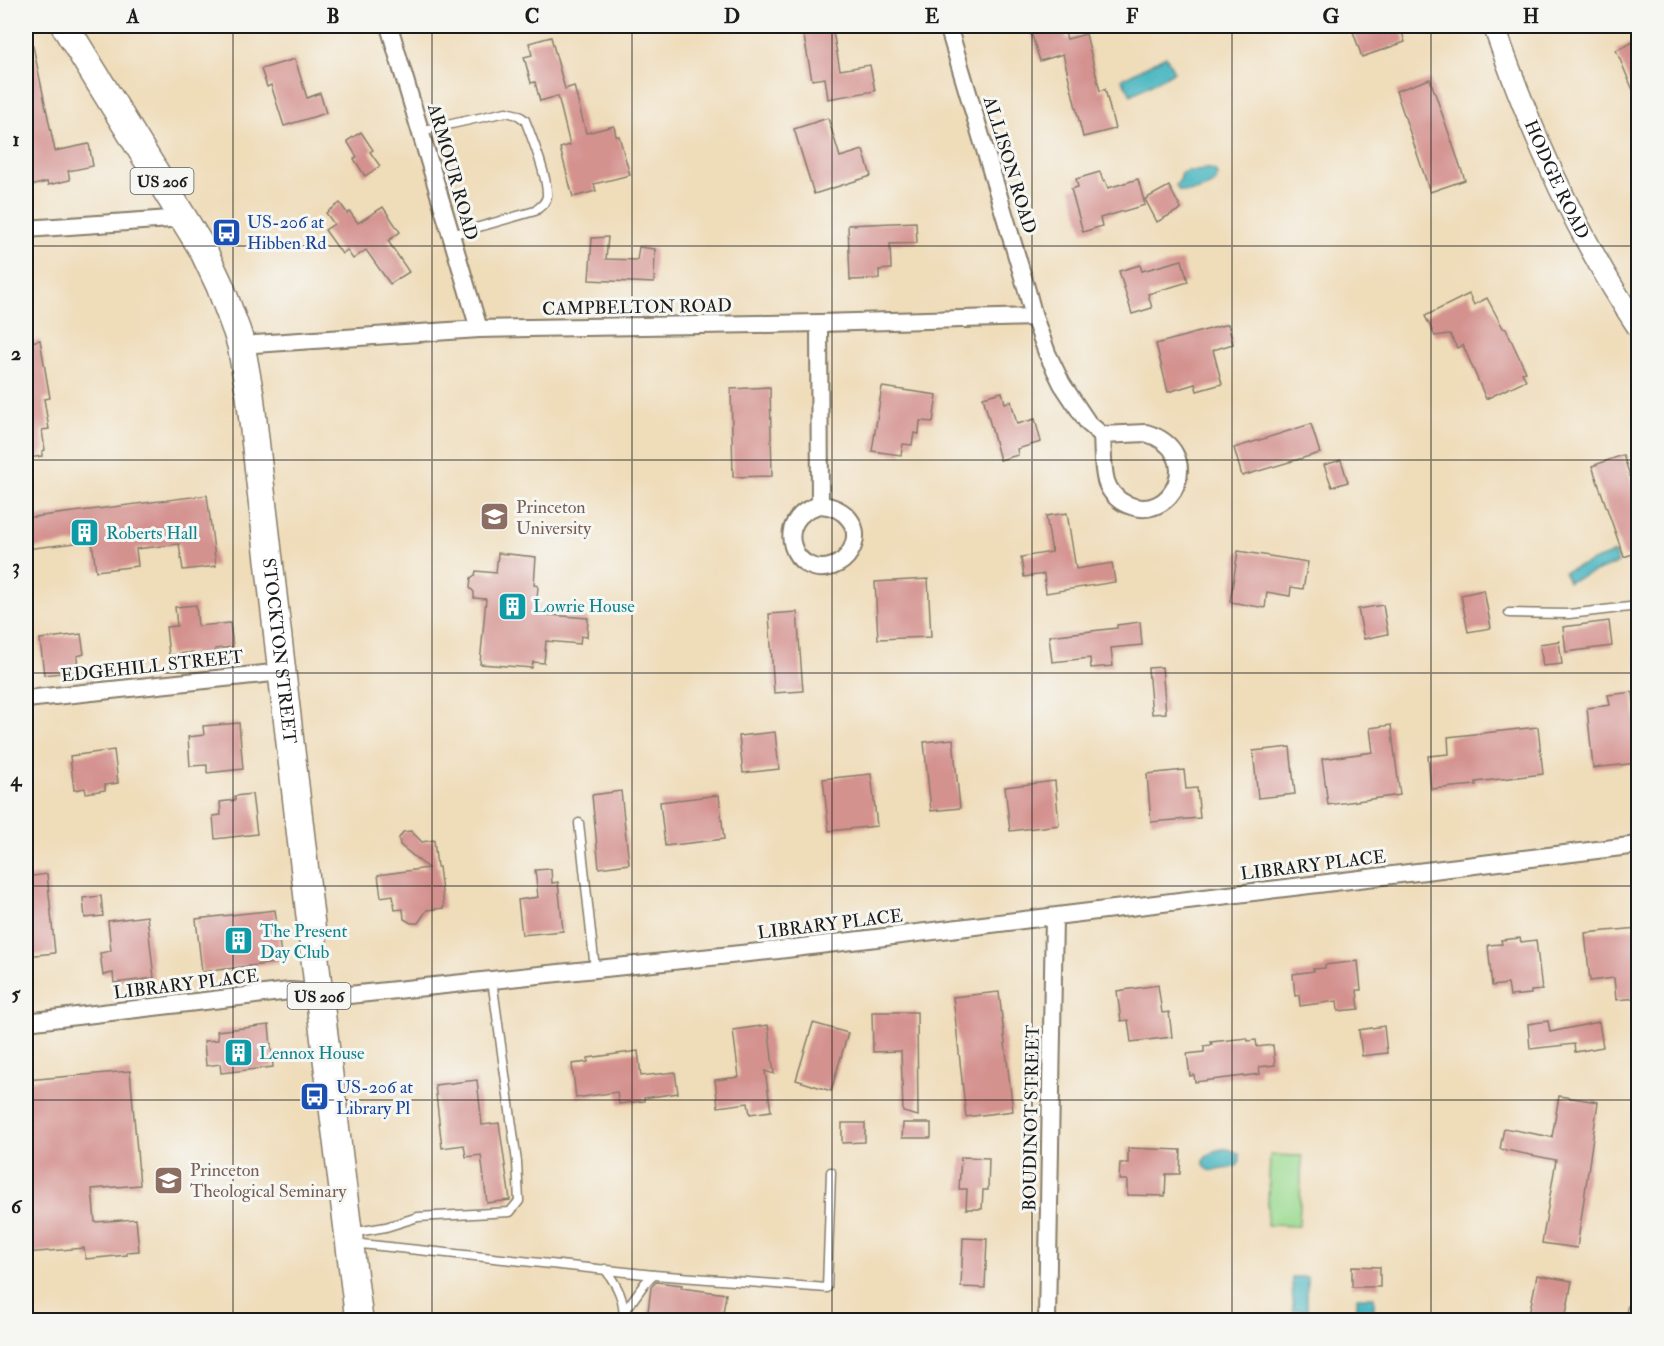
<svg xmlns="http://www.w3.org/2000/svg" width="1664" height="1346" viewBox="0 0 1664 1346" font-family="'IM FELL Double Pica',serif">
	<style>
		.green { fill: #9ada8f; stroke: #5b7b56; stroke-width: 1.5 }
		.water { fill: #48b6c0; stroke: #32696e; stroke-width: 1.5 }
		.building { fill: #d4928f }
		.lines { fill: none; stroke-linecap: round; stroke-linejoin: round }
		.service-casing { stroke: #867c6a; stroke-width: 11 }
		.minor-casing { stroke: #867c6a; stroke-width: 20 }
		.tertiary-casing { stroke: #867c6a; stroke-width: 24 }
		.trunk-casing { stroke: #867c6a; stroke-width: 30 }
		.service { stroke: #fff; stroke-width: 8 }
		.minor { stroke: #fff; stroke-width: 16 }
		.tertiary { stroke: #fff; stroke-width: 21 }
		.trunk { stroke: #fff; stroke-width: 27 }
		.grid { fill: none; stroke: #1c1c1c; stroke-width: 1.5; stroke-opacity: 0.55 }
		.labels { text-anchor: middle; stroke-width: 6; stroke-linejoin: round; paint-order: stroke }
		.shield { fill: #f6f6f2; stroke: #5d5d5c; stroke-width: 1.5 }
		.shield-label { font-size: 16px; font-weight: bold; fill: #1c1c1c }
		.street-label { font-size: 18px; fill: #1c1c1c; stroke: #f6f6f2 }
		.transit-label { font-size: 18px; fill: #164399; stroke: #f6f6f2; text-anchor: start }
		.education-label { font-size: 18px; fill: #785e54; stroke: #f6f6f2; text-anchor: start }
		.culture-label { font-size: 18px; fill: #0d838f; stroke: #f6f6f2; text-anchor: start }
		.neatline { fill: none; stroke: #1c1c1c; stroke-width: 2 }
		.grid-label { font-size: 20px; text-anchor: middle; font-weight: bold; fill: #1c1c1c }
	</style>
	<rect width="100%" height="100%" fill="#f6f6f2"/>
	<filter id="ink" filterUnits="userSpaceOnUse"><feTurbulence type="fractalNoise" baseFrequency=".0167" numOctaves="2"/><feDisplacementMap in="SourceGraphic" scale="12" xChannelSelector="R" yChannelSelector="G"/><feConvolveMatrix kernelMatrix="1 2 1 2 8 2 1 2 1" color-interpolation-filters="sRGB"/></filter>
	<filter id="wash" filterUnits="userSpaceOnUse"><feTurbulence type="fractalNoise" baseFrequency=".008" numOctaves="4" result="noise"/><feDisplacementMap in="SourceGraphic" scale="24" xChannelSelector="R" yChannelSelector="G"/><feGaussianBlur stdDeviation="1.35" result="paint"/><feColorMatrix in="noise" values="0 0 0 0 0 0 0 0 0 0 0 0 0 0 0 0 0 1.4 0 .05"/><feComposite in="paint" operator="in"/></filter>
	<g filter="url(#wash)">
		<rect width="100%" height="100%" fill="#efdcb9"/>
		<path class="green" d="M 1270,1155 L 1302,1156 L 1299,1226 L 1267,1225 Z"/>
		<g class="water">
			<path d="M 1166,56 L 1174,72 L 1131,95 L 1122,79 Z"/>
			<path d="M 1207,168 L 1215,171 C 1218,175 1218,179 1214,184 C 1203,189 1190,195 1178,190 L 1176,185 L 1180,180 L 1182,173 C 1190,168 1198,174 1207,168 Z"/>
			<path d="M 1614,553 L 1618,563 L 1568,582 L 1564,572 Z"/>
			<path d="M 1222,1149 L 1228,1149 L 1239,1153 C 1244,1173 1226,1166 1214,1171 C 1206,1170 1203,1166 1204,1159 L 1214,1151 Z"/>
			<path d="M 1292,1277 L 1307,1277 L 1307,1310 L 1293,1310 Z"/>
			<rect x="1357" y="1297" width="17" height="23"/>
		</g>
		<g id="blocks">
			<g class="building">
				<path d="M 802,26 L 832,26 L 840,70 L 870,65 L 875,91 L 828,99 L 825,78 L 812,80 Z"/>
				<path d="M 1029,26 L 1063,26 L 1067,39 L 1086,34 L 1100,91 L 1105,89 L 1115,129 L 1083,137 L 1063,54 L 1040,61 Z"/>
				<path d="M 1351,26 L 1400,26 L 1405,42 L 1362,57 Z"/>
				<path d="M 551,37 L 565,89 L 574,86 L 586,133 L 614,126 L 616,136 L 619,136 L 630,175 L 594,184 L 596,191 L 573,197 L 560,148 L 570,145 L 558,96 L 540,101 L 535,82 L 531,83 L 524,57 L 532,55 L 529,43 Z"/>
				<path d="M 1638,40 L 1638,102 L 1616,50 Z"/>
				<path d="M 26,46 L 33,46 L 55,151 L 89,144 L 93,166 L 68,171 L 70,180 L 48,185 L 47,182 L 26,187 Z"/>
				<path d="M 295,59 L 307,98 L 320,93 L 326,113 L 284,126 L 271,85 L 267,87 L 261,69 Z"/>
				<path d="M 1430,79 L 1465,180 L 1430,192 L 1396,91 Z"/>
				<path d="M 828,118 L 840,157 L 863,150 L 871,176 L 814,194 L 794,129 Z"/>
				<path d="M 361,132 L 373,150 L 370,152 L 380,166 L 365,176 L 354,159 L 357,157 L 347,141 Z"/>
				<path d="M 1100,172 L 1103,181 L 1105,180 L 1108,188 L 1138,179 L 1145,205 L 1100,218 L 1102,226 L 1083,232 L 1071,189 L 1078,187 L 1076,179 Z"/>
				<path d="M 1169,186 L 1181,209 L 1157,222 L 1145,199 Z"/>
				<path d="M 340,203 L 347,213 L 350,212 L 358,223 L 383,207 L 400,232 L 388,241 L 409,272 L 390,284 L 366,250 L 353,259 L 347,250 L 342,254 L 325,230 L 334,224 L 326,213 Z"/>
				<path d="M 916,222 L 917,243 L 890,244 L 891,269 L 879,270 L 879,279 L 850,280 L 848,225 Z"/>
				<path d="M 608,237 L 606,259 L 637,260 L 639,247 L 655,249 L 654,283 L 589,280 L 592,238 Z"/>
				<path d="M 1182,260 L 1188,282 L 1148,294 L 1152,308 L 1132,314 L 1119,271 L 1140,265 L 1142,271 Z"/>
				<path d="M 1469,294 L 1474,305 L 1487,298 L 1503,328 L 1506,329 L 1526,372 L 1522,373 L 1526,380 L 1486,399 L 1463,345 L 1457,348 L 1450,334 L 1435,336 L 1425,316 Z"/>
				<path d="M 1228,324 L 1233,344 L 1213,350 L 1222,384 L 1197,391 L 1195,384 L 1168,392 L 1156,344 Z"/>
				<path d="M 40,340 L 50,398 L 44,399 L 49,429 L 42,430 L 45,450 L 42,451 L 42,456 L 28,458 L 26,444 L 26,343 Z"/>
				<path d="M 770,387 L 772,476 L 733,477 L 731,389 Z"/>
				<path d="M 882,387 L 937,395 L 933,422 L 920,421 L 919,434 L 914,433 L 912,445 L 903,444 L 901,455 L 872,451 Z"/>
				<path d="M 1002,392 L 1005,403 L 1011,401 L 1017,424 L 1035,419 L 1041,442 L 1017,449 L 1018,455 L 1000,460 L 983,397 Z"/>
				<path d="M 1311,424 L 1320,453 L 1242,476 L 1234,448 Z"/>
				<path d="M 1623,455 L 1638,499 L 1638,552 L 1624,557 L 1592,466 Z"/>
				<path d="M 1341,460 L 1348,482 L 1332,487 L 1324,465 Z"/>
				<path d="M 207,495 L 216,566 L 183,570 L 179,544 L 136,549 L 138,566 L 96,571 L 92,541 L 26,549 L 26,518 Z"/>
				<path d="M 1067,513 L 1076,569 L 1112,563 L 1115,582 L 1046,593 L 1044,574 L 1024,577 L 1021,557 L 1052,552 L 1046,516 Z"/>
				<path d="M 1238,551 L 1308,562 L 1303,589 L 1291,587 L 1290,596 L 1267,592 L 1265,608 L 1230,602 Z"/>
				<path d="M 498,553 L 536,557 L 534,585 L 538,586 L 537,599 L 539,599 L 538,614 L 588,618 L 587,637 L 581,636 L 580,644 L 546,641 L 544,663 L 533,662 L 532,668 L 480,664 L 486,599 L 474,598 L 474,592 L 470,588 L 471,578 L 475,575 L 476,571 L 496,573 Z"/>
				<path d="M 928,579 L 931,637 L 878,639 L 875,582 Z"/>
				<path d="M 1484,590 L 1491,628 L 1468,632 L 1461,595 Z"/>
				<path d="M 196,605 L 198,626 L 230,623 L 233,647 L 215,649 L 215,653 L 193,655 L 193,652 L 169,655 L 166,627 L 177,626 L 175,607 Z"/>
				<path d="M 1383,605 L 1388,634 L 1364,639 L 1358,609 Z"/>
				<path d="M 797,612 L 803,691 L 774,693 L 769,614 Z"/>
				<path d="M 1609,621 L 1612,646 L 1566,652 L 1563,627 Z"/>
				<path d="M 1140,622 L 1142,645 L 1111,648 L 1113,666 L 1091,668 L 1090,658 L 1052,662 L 1049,636 L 1117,628 L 1117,625 Z"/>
				<path d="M 81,634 L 84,654 L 77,656 L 78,671 L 44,675 L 40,639 Z"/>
				<path d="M 1559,641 L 1562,664 L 1543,666 L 1540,644 Z"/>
				<path d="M 1162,667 L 1166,713 L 1152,714 L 1148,668 Z"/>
				<path d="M 1633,692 L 1638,739 L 1638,763 L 1593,768 L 1587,708 L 1610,705 L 1608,695 Z"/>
				<path d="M 239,723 L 243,769 L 207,773 L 207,765 L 190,766 L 188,737 L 204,735 L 203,726 Z"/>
				<path d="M 1391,725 L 1400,795 L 1328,805 L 1322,759 L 1373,752 L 1370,728 Z"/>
				<path d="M 1538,727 L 1543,774 L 1476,782 L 1476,785 L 1431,789 L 1428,756 L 1449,754 L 1448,737 Z"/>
				<path d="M 775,732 L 779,769 L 743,773 L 739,736 Z"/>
				<path d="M 953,739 L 960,808 L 931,811 L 924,742 Z"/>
				<path d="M 1290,747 L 1295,794 L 1258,798 L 1253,751 Z"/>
				<path d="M 114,750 L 118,783 L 105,785 L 105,790 L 86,793 L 85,788 L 74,790 L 70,756 Z"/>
				<path d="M 1184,770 L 1186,789 L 1197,788 L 1200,818 L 1151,822 L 1147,774 Z"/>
				<path d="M 871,774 L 877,826 L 829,831 L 823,779 Z"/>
				<path d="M 1055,781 L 1059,825 L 1010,831 L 1005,787 Z"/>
				<path d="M 621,791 L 629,864 L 599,868 L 592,795 Z"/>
				<path d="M 252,794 L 257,834 L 215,839 L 213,816 L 221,815 L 220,802 L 235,800 L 235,796 Z"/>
				<path d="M 719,795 L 724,839 L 665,846 L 660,802 Z"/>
				<path d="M 411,831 L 422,842 L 434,840 L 437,867 L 439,867 L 444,908 L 427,910 L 418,923 L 411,923 L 404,919 L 403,909 L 395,910 L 393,895 L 381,897 L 378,875 L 428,868 L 400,845 L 399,838 L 403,832 Z"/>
				<path d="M 551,869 L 552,883 L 558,882 L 563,931 L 522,935 L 518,900 L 538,897 L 535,870 Z"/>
				<path d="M 47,874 L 55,953 L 26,956 L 26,877 Z"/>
				<path d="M 101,896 L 103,916 L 85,918 L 83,898 Z"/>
				<path d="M 275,910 L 282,962 L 202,972 L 196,919 Z"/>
				<path d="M 147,916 L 154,978 L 114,983 L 113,973 L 103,975 L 100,953 L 111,951 L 108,921 Z"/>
				<path d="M 1638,928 L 1638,998 L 1616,1000 L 1614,978 L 1590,981 L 1585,933 Z"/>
				<path d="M 1520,938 L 1521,942 L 1536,940 L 1542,990 L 1531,991 L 1531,994 L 1510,996 L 1508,984 L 1492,986 L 1488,945 L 1502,944 L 1501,940 Z"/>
				<path d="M 1358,961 L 1361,990 L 1357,990 L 1359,1009 L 1338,1011 L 1337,1001 L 1300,1006 L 1299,995 L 1295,996 L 1293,974 L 1314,971 L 1313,969 L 1325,968 L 1325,965 Z"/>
				<path d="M 1158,985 L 1162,1013 L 1169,1012 L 1172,1037 L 1131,1042 L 1128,1020 L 1121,1021 L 1117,991 Z"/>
				<path d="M 999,992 L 1013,1111 L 966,1117 L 953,997 Z"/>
				<path d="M 872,1012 L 917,1012 L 918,1116 L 903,1112 L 901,1051 L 873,1052 Z"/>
				<path d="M 1548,1021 L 1550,1032 L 1599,1022 L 1603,1047 L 1575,1052 L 1574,1044 L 1530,1049 L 1528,1024 Z"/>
				<path d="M 813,1023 L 848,1033 L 831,1091 L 796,1080 Z"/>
				<path d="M 269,1025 L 273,1067 L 221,1073 L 220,1064 L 206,1066 L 204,1041 L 218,1040 L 217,1031 Z"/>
				<path d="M 768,1025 L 774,1074 L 765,1071 L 771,1111 L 750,1114 L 748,1103 L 718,1107 L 715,1080 L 739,1077 L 733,1030 Z"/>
				<path d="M 1384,1026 L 1387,1053 L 1362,1056 L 1359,1030 Z"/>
				<path d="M 1247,1038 L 1248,1041 L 1256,1040 L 1257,1047 L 1273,1045 L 1275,1065 L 1259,1067 L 1260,1074 L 1195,1082 L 1194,1075 L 1190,1076 L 1187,1054 L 1204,1052 L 1204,1046 L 1212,1045 L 1211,1042 Z"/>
				<path d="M 638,1051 L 641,1076 L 675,1072 L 678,1093 L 644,1098 L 644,1101 L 619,1104 L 617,1092 L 576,1098 L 572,1064 L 588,1062 L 588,1058 Z"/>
				<path d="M 130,1071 L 140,1185 L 92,1189 L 95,1222 L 136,1219 L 139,1251 L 127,1252 L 127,1255 L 86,1259 L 84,1248 L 26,1253 L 26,1080 Z"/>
				<path d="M 477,1080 L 482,1125 L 499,1123 L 510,1200 L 487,1203 L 481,1155 L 466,1157 L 464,1145 L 442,1148 L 435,1085 Z"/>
				<path d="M 1559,1096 L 1598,1102 L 1577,1248 L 1542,1243 L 1556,1160 L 1500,1149 L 1504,1128 L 1552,1137 Z"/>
				<path d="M 842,1123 L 865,1123 L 865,1142 L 842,1143 Z"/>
				<path d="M 903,1123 L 931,1123 L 931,1138 L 902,1138 Z"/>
				<path d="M 1128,1148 L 1181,1150 L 1180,1174 L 1166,1174 L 1165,1196 L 1127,1195 L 1127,1180 L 1119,1180 L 1120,1163 L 1128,1163 Z"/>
				<path d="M 961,1157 L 989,1158 L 988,1190 L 983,1190 L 982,1209 L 966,1209 L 967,1189 L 959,1189 Z"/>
				<path d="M 963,1238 L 987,1239 L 985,1288 L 961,1287 Z"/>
				<path d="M 1352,1266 L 1380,1267 L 1380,1287 L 1352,1287 Z"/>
				<path d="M 1537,1275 L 1572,1281 L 1565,1320 L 1528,1320 Z"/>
				<path d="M 656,1282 L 682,1285 L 681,1288 L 726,1294 L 722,1320 L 647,1320 L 651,1287 Z"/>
			</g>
		</g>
	</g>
	<g filter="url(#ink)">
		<use href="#blocks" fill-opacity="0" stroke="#867c6a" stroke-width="1.5"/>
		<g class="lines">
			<defs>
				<g id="service">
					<path d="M 420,131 L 506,112 L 518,115 L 525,120 C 532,138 548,177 547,196 C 546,203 541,206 535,211 L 451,235"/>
					<path d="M 1509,613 L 1569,614 L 1638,606"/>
					<path d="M 579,823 L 595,969"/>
					<path d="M 351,1233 L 386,1227 L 418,1217 L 510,1212 L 519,1201 L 517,1162 L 492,980"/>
					<path d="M 352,1243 L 654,1275 L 827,1288 L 831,1172"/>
					<path d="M 605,1269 C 616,1284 626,1300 623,1320"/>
					<path d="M 625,1311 L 645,1283 L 654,1275"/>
				</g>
				<g id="minor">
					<path d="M 389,26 L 479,329"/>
					<path d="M 948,26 L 1026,287 L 1034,317 L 1047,353 L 1062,384 L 1088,423 L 1102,435"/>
					<path d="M 26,229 L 185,218"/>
					<path d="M 819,323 L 820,505 C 770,518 793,580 833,566 C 841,563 846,559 850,552 C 865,527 844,506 820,505"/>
					<path d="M 241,345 L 479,329 L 819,323 L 1034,317"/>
					<path d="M 1146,433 C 1207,451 1173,526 1126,504 C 1117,500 1109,491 1106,481 C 1102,466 1103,450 1102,435 Z"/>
					<path d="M 26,699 L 282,672"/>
					<path d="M 26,1022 L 290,991 L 349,995 L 778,950 L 1638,845"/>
					<path d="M 1047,1320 L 1054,917"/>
				</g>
				<g id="tertiary">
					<path id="s1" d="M 1494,26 C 1530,130 1576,235 1638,327"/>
					<path d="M 1637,1320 L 1638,1311"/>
				</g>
				<g id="trunk">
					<path id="s2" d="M 65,26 L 203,250 L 220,286 L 237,332 L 241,345 L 250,395 L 319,994 L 359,1320"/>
				</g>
			</defs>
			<use href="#service" class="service-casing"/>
			<use href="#minor" class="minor-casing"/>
			<use href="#tertiary" class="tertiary-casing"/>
			<use href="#trunk" class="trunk-casing"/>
			<use href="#service" class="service"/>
			<use href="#minor" class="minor"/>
			<use href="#tertiary" class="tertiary"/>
			<use href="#trunk" class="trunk"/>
		</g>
	</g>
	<path class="grid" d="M 233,26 L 233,1320M 432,26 L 432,1320M 632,26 L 632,1320M 832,26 L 832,1320M 1032,26 L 1032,1320M 1232,26 L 1232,1320M 1431,26 L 1431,1320M 26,246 L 1638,246M 26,460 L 1638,460M 26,673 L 1638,673M 26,886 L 1638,886M 26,1100 L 1638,1100"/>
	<defs>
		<symbol id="bus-square" viewBox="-11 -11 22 22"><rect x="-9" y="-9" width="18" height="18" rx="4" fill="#1a4fb4" stroke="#f6f6f2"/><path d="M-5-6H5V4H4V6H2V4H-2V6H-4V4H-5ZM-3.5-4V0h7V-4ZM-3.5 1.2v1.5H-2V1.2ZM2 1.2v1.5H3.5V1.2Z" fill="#fff"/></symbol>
		<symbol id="university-square" viewBox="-11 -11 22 22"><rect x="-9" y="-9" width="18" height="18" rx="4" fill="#8d6e63" stroke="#f6f6f2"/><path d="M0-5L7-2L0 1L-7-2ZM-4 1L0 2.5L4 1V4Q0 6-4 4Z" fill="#fff"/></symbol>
		<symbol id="building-square" viewBox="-11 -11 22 22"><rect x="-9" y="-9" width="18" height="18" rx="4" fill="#0f9aa8" stroke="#f6f6f2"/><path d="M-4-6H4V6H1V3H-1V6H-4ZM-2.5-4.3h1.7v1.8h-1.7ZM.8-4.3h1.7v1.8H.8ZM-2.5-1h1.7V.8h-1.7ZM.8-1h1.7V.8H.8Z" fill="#fff"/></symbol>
	</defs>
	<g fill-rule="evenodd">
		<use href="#bus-square" x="210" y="216" width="33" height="33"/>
		<use href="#university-square" x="478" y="500" width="33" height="33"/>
		<use href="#building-square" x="68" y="516" width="33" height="33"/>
		<use href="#building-square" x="496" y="590" width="33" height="33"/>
		<use href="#building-square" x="222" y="924" width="33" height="33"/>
		<use href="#building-square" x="222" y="1036" width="33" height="33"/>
		<use href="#bus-square" x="298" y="1080" width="33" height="33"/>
		<use href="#university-square" x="152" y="1164" width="33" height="33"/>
	</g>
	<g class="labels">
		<g class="shield">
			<rect x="130.5" y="168" width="63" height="26" rx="4.5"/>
			<rect x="287.5" y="983" width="63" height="26" rx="4.5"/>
		</g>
		<g class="shield-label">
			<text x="162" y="187">US 206</text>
			<text x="319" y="1002">US 206</text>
		</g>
		<g class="street-label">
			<text transform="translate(1010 165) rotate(73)" y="6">ALLISON ROAD</text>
			<text transform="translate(453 172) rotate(74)" y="6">ARMOUR ROAD</text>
			<text dy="6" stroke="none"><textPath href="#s1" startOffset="166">HODGE ROAD</textPath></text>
			<text transform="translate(637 307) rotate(-1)" y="6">CAMPBELTON ROAD</text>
			<text dy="6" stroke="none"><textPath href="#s2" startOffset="674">STOCKTON STREET</textPath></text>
			<text transform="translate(152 666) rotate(-6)" y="6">EDGEHILL STREET</text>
			<text transform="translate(1313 865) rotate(-7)" y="6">LIBRARY PLACE</text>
			<text transform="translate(830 924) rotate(-7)" y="6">LIBRARY PLACE</text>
			<text transform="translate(186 984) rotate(-7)" y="6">LIBRARY PLACE</text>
			<text transform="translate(1031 1118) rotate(-89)" y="6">BOUDINOT STREET</text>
		</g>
		<g class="transit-label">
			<text x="247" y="228">US-206 at<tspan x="247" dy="21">Hibben Rd</tspan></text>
			<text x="336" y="1093">US-206 at<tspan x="336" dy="21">Library Pl</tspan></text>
		</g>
		<g class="education-label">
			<text x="516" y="513">Princeton<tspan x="516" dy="21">University</tspan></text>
			<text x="190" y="1176">Princeton<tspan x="190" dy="21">Theological Seminary</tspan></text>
		</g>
		<g class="culture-label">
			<text x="106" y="539">Roberts Hall</text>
			<text x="533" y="612">Lowrie House</text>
			<text x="260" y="937">The Present<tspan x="260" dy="21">Day Club</tspan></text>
			<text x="259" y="1059">Lennox House</text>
		</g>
	</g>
	<rect width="1664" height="1346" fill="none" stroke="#f6f6f2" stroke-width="66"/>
	<rect x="33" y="33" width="1598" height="1280" class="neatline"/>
	<g class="grid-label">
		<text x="133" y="23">A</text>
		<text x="333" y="23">B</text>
		<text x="532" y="23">C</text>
		<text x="732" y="23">D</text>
		<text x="932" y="23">E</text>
		<text x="1132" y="23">F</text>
		<text x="1331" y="23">G</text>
		<text x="1531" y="23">H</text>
		<text x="16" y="146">1</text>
		<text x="16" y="360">2</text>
		<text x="16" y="573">3</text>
		<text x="16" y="786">4</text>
		<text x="16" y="1000">5</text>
		<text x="16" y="1213">6</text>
	</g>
</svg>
